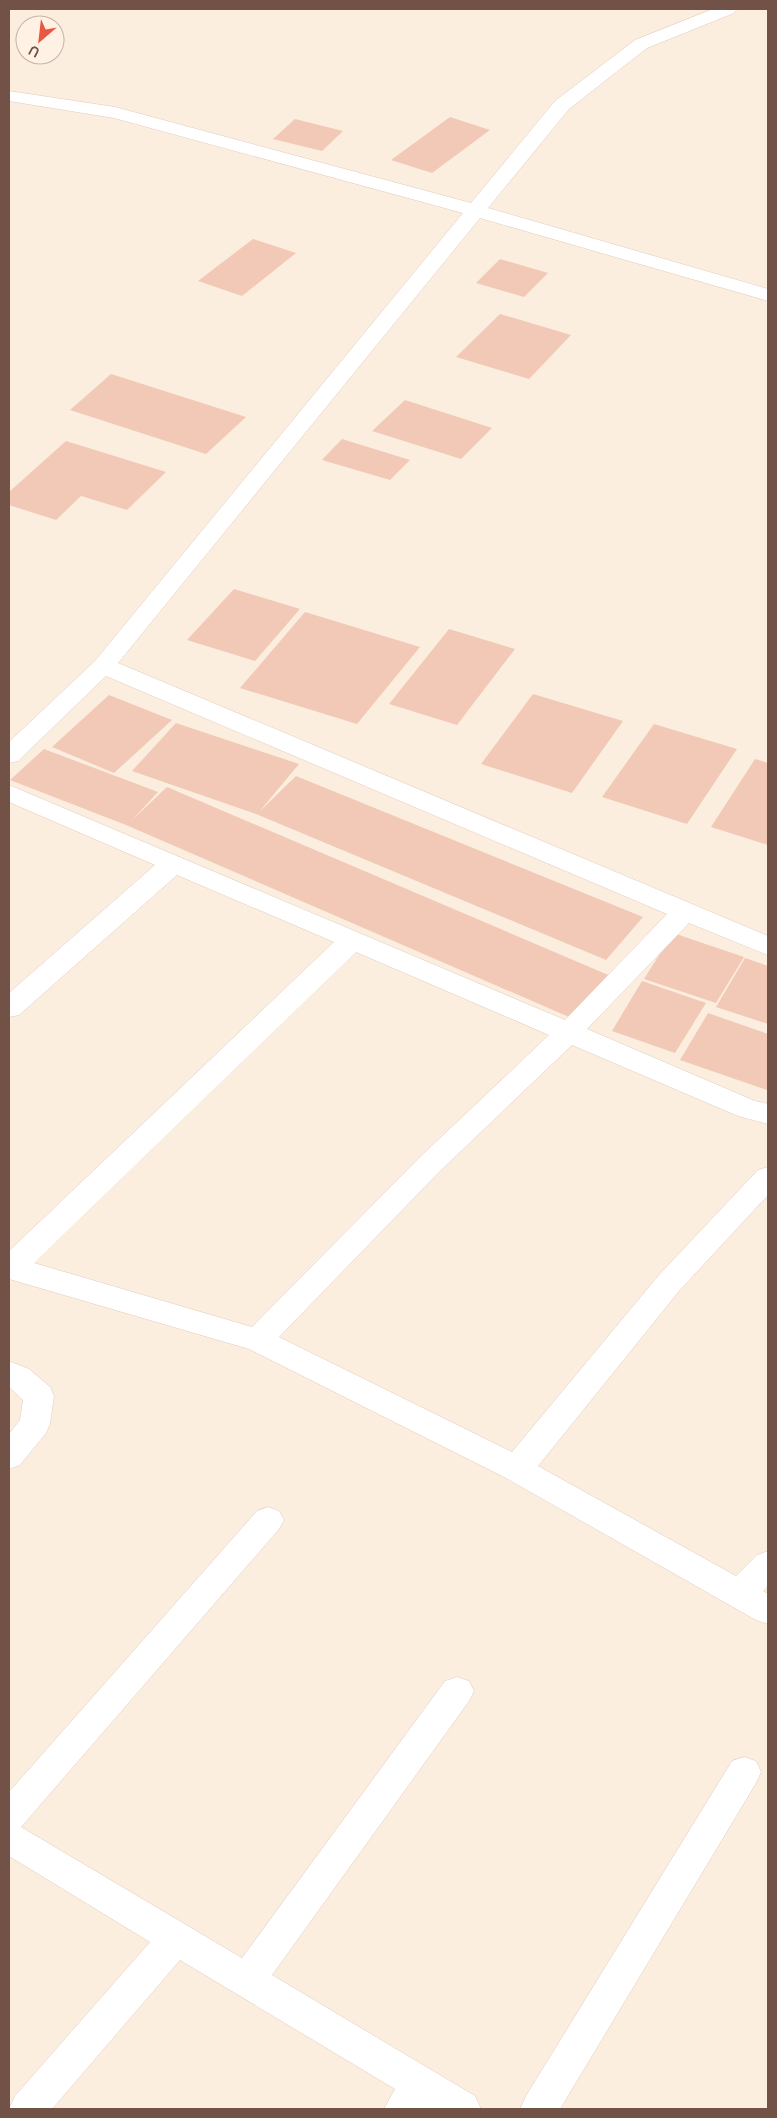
<svg xmlns="http://www.w3.org/2000/svg" width="777" height="2118" viewBox="0 0 777 2118" font-family="Cabin,sans-serif">
	<style>
		.building { fill: #f2c8b6 }
		.lines { fill: none; stroke-linecap: round; stroke-linejoin: round }
		.minor-casing { stroke: #e2cbbe; stroke-width: 1 }
		.minor { fill: #fff; fill-rule: evenodd }
	</style>
	<rect width="100%" height="100%" fill="#fceedf"/>
	<g class="building">
		<path d="M 450,117 L 490,130 L 432,173 L 391,160 Z"/>
		<path d="M 295,119 L 343,131 L 322,151 L 273,139 Z"/>
		<path d="M 253,239 L 296,253 L 242,296 L 198,281 Z"/>
		<path d="M 500,259 L 548,273 L 524,297 L 476,283 Z"/>
		<path d="M 500,314 L 571,335 L 529,379 L 456,357 Z"/>
		<path d="M 111,374 L 246,417 L 206,454 L 70,410 Z"/>
		<path d="M 405,400 L 492,428 L 461,459 L 372,431 Z"/>
		<path d="M 342,439 L 410,460 L 390,480 L 322,460 Z"/>
		<path d="M 66,441 L 166,472 L 127,510 L 81,496 L 56,520 L 9,505 L 9,492 Z"/>
		<path d="M 234,589 L 300,609 L 255,661 L 187,640 Z"/>
		<path d="M 305,612 L 420,647 L 357,724 L 240,688 Z"/>
		<path d="M 449,629 L 515,649 L 457,725 L 389,704 Z"/>
		<path d="M 533,694 L 623,721 L 572,793 L 481,764 Z"/>
		<path d="M 109,695 L 172,720 L 114,773 L 52,747 Z"/>
		<path d="M 176,723 L 299,764 L 259,812 L 296,776 L 643,917 L 606,960 L 256,814 L 132,771 Z"/>
		<path d="M 654,724 L 737,749 L 687,824 L 602,797 Z"/>
		<path d="M 44,749 L 158,792 L 132,820 L 167,787 L 613,977 L 576,1020 L 126,825 L 10,780 Z"/>
		<path d="M 755,759 L 768,763 L 768,845 L 711,827 Z"/>
		<path d="M 673,933 L 744,957 L 716,1003 L 644,979 Z"/>
		<path d="M 745,958 L 768,966 L 768,1024 L 716,1007 Z"/>
		<path d="M 642,981 L 706,1003 L 675,1053 L 612,1031 Z"/>
		<path d="M 708,1013 L 768,1034 L 767,1090 L 680,1060 Z"/>
	</g>
	<g class="lines">
		<defs>
			<g id="minor">
				<path d="M 713,9 L 737,9 L 734,13 L 647,48 L 569,109 L 488,208 L 768,289 L 768,301 L 480,218 L 118,663 L 768,936 L 768,955 L 689,923 L 587,1029 L 755,1101 L 768,1104 L 768,1124 L 738,1116 L 572,1045 L 439,1172 L 279,1337 L 512,1452 L 659,1275 L 758,1170 L 768,1167 L 768,1195 L 679,1291 L 538,1466 L 736,1576 L 757,1555 L 768,1551 L 768,1586 L 763,1591 L 768,1594 L 768,1624 L 756,1620 L 506,1478 L 249,1349 L 9,1279 L 9,1251 L 334,942 L 177,875 L 19,1015 L 9,1017 L 9,993 L 155,865 L 9,802 L 9,785 L 565,1020 L 667,914 L 106,676 L 18,761 L 9,763 L 9,742 L 95,661 L 463,213 L 114,118 L 9,101 L 9,91 L 115,107 L 471,203 L 555,101 L 635,40 ZM 356,952 L 549,1035 L 419,1158 L 252,1327 L 34,1263 Z"/>
				<path d="M 9,1361 L 29,1369 L 50,1387 L 54,1396 L 50,1424 L 46,1433 L 20,1465 L 9,1469 L 9,1434 L 20,1420 L 23,1400 L 9,1387 Z"/>
				<path d="M 268,1507 L 279,1511 L 284,1520 L 279,1529 L 21,1827 L 242,1958 L 445,1681 L 457,1677 L 469,1681 L 474,1691 L 469,1701 L 272,1975 L 475,2096 L 481,2109 L 384,2109 L 395,2089 L 180,1960 L 52,2109 L 9,2109 L 15,2096 L 150,1942 L 9,1856 L 9,1792 L 257,1511 Z"/>
				<path d="M 744,1757 L 756,1761 L 761,1772 L 756,1783 L 560,2109 L 520,2109 L 526,2096 L 732,1761 Z"/>
			</g>
		</defs>
		<use href="#minor" class="minor-casing"/>
		<use href="#minor" class="minor"/>
	</g>
	<rect width="777" height="2118" fill="none" stroke="#725247" stroke-width="20"/>
	<g transform="translate(40 40) rotate(208)"><circle r="24" fill="#fff2e5" stroke="#c7b2a6"/>
	<path d="M0-4L9 19L0 12L-9 19Z" fill="#e85742"/>
	<text y="-8" font-size="14" font-weight="bold" text-anchor="middle" fill="#725247">U</text>
	</g>
</svg>
